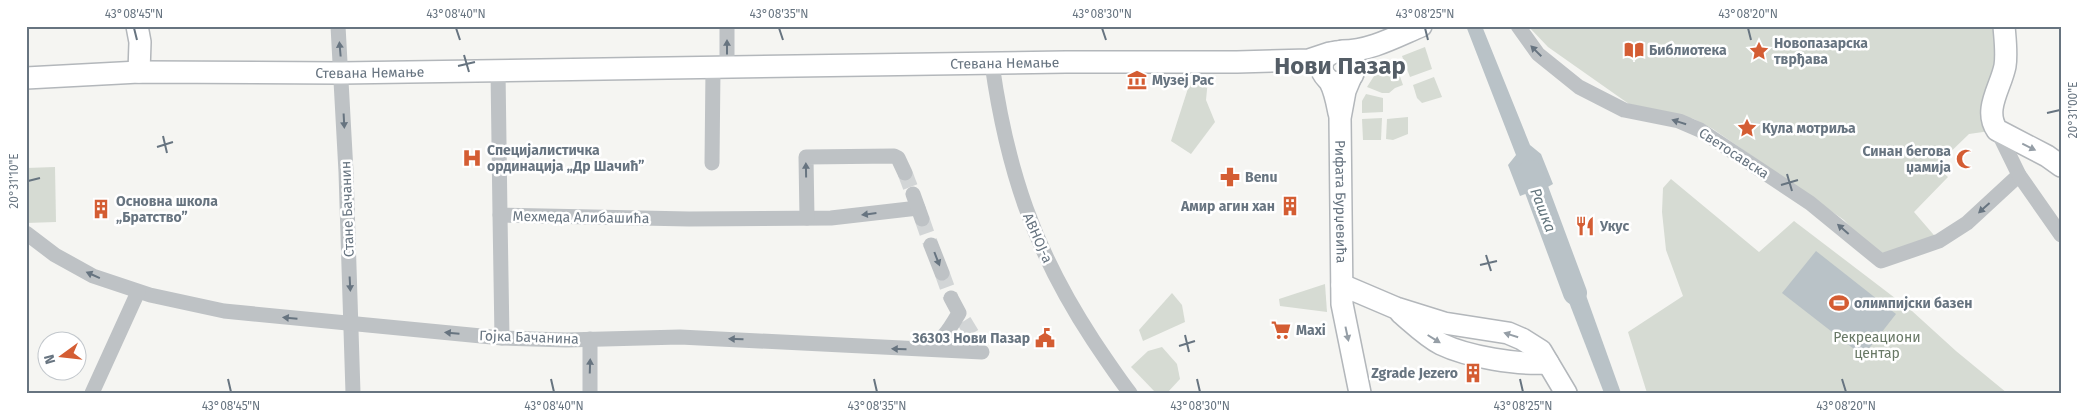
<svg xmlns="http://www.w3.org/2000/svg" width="2087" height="419" viewBox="0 0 2087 419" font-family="'Fira Sans',sans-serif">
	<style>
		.green { fill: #d6dbd3 }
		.water { fill: #b9c2c7 }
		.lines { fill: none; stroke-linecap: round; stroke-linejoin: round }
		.river { stroke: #b9c2c7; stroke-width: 24 }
		.street-tunnel { stroke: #d2d5d6; stroke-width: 15; stroke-dasharray: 15 8; stroke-linecap: butt }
		.secondary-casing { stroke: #b3b7bb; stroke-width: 24 }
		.street { stroke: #bec2c5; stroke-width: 15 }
		.secondary { stroke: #fff; stroke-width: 21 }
		.oneway { fill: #677480 }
		.oneway2 { fill: #959ea6 }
		.ticks { fill: none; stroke: #677480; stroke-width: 2 }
		.labels { text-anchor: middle; stroke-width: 5; stroke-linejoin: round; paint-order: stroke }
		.poi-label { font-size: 14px; font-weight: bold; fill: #677480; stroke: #fff; text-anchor: start }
		.street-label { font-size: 14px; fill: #677480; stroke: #fff }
		.park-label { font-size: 14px; fill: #687865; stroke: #fff }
		.water-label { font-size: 15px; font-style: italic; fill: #63757d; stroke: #fff }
		.town-label { font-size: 24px; font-weight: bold; fill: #545d66; stroke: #fff }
		.neatline { fill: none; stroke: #677480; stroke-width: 2 }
		.ticks-label { font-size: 12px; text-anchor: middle; fill: #677480 }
	</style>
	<rect width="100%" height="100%" fill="#f5f5f2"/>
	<g class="green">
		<path d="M 1528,26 L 2004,26 L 1997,130 L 1969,134 L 1936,166 L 1948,177 L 1914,212 L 1939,241 L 1881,261 L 1844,220 L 1713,129 L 1694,119 L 1629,104 L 1548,47 Z"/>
		<path d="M 1425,47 L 1432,69 L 1410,77 L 1402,56 Z"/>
		<path d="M 1396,65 L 1403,85 L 1395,88 L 1389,93 L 1382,93 L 1367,87 L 1376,73 Z"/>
		<path d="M 1192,76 L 1208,79 L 1206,100 L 1215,122 L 1191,154 L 1171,141 Z"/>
		<path d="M 1434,77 L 1442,97 L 1422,103 L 1417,98 L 1413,85 Z"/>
		<path d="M 1366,94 L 1383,98 L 1383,112 L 1362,113 L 1362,101 Z"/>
		<path d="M 1408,117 L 1408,134 L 1393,140 L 1386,139 L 1387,119 Z"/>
		<path d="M 1382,118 L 1381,140 L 1363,140 L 1362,119 Z"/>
		<path d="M 55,167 L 56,222 L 26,223 L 26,168 Z"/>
		<path d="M 1671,179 L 1759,252 L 1794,221 L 1912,311 L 1956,351 L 2007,393 L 1647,393 L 1628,332 L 1683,296 L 1666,250 L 1662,212 L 1663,188 Z"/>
		<path d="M 1325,284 L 1327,312 L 1280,306 L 1279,299 Z"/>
		<path d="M 1172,293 L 1182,305 L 1185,322 L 1143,341 L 1139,330 Z"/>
		<path d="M 1162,347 L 1177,364 L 1180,379 L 1167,393 L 1156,393 L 1131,367 L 1148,351 Z"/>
	</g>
	<g class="water">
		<path d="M 1466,26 L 1482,26 L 1530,145 L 1541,154 L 1553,184 L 1546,188 L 1550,198 L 1532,204 L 1528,193 L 1520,196 L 1508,165 L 1516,155 Z"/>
		<path d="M 1816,251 L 1896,314 L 1863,356 L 1782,293 Z"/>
		<path d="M 1573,259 L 1621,393 L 1604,393 L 1555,266 Z"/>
	</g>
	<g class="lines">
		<path class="river" d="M 1530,172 L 1575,293"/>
		<g class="street-tunnel">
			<path d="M 905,173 L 913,194"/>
			<path d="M 922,219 L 931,245"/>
			<path d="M 942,273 L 951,298"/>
			<path d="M 964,321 L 975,339"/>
		</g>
		<defs>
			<g id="secondary">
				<path d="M 137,26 L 140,42 L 139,72"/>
				<path d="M 2004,26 C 2005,39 2007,53 2005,66 C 2001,87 1983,110 1997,130 L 2047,156 L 2061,166"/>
				<path d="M 1342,51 C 1370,51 1395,37 1421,26"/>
				<path id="s1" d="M 26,78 L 139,72 L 341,73 L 1066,62 L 1237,62 L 1309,60 L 1330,53"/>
				<path id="s2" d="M 1350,79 L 1345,91 L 1340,118 L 1342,304 L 1360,393"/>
				<path d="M 1330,81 C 1343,86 1354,80 1355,65 L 1346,53 C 1334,48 1317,58 1323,73 C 1325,77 1328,79 1330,82 C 1335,91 1337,103 1339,113"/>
				<path d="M 1342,285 L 1396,308 L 1444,323 L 1508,333 L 1522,339 L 1541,351 L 1566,393"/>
				<path d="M 1401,313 C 1414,324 1426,336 1441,344 C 1468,357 1518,365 1548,363"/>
			</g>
		</defs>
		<use href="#secondary" class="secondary-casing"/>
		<g class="street">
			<path d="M 338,26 L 346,172 L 353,393"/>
			<path d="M 1518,26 L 1538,54 L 1579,87 L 1624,110 L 1679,121 L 1700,130 L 1810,203 L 1881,261 L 1939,241 L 1967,223 L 2019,175"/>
			<path d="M 992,64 C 1007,170 1034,250 1093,340 C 1105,358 1117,376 1130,393"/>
			<path d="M 727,67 L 727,26"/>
			<path d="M 498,71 L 500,215 L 689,219 L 831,218 L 918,208"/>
			<path d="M 1997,130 L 2019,175 L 2061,235"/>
			<path d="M 712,163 L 713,68"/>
			<path d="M 913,194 L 922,219"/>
			<path d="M 500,215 L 502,338"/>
			<path d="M 807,218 L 806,157 L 894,156 L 898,158 L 905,173"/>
			<path d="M 26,233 L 55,255 L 93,276 L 150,295 L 224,311 L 502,338 L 566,340 L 680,337 L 982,352"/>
			<path d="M 931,245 L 942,273"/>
			<path d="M 925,348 C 944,340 949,330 959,313 L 951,298"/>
			<path d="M 92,393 L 138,292"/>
			<path d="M 590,393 L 590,339"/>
		</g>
		<use href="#secondary" class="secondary"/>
	</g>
	<defs><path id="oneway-solid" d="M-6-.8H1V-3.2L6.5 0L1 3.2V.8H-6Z" transform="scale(1.25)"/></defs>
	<g class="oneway">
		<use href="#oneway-solid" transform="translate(727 47) rotate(-90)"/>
		<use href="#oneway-solid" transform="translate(340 49) rotate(-95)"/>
		<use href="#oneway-solid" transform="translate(1536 51) rotate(-135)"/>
		<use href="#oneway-solid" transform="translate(344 121) rotate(87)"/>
		<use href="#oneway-solid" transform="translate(1679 122) rotate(-162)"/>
		<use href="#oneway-solid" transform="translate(806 170) rotate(-91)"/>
		<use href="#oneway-solid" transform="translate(1984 208) rotate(138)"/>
		<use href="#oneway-solid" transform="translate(869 214) rotate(173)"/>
		<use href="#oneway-solid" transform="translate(1843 229) rotate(-139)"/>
		<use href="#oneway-solid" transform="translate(937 259) rotate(69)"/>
		<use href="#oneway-solid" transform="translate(93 275) rotate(-156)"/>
		<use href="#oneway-solid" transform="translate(350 284) rotate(87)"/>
		<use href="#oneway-solid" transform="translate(290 318) rotate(-175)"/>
		<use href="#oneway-solid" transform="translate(452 333) rotate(-175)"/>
		<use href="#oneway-solid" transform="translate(736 339) rotate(-178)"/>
		<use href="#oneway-solid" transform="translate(899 349) rotate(-179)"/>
		<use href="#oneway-solid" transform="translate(590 366) rotate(-88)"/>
	</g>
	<g class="oneway2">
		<use href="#oneway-solid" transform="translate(2029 147) rotate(26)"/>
		<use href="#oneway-solid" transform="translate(1347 334) rotate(78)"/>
		<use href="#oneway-solid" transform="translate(1511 335) rotate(-163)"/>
		<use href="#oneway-solid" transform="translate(1434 339) rotate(32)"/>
	</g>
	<path class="ticks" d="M 134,28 L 137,40M 456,28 L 460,40M 779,28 L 783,40M 1102,28 L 1106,40M 1425,28 L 1428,40M 1748,28 L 1751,40M 464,55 L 469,72M 458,66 L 475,62M 2047,113 L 2060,110M 163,136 L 167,153M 157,147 L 173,142M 1787,174 L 1792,191M 28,181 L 40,178M 1781,185 L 1798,180M 1486,255 L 1491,271M 1480,265 L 1497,261M 1185,335 L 1189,352M 1179,346 L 1195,341M 228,379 L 231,392M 551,379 L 554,392M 874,379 L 877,392M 1197,379 L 1200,392M 1520,379 L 1523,392M 1842,379 L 1846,392"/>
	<defs>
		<symbol id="library-bare" viewBox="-9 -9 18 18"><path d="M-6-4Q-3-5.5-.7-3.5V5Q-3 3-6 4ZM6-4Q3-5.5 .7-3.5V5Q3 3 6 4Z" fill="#d45d33" stroke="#fff" stroke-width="2.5" paint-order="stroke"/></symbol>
		<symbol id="sight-bare" viewBox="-9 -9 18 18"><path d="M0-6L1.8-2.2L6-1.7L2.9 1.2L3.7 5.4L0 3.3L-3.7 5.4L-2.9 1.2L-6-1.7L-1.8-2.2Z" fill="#d45d33" stroke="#fff" stroke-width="2.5" paint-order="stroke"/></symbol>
		<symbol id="museum-bare" viewBox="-9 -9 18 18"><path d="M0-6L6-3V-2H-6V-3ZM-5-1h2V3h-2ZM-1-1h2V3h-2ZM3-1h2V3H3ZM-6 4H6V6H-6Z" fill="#d45d33" stroke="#fff" stroke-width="2.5" paint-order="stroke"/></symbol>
		<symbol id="hospital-bare" viewBox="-9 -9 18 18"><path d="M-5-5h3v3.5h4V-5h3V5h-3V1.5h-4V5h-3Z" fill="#d45d33" stroke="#fff" stroke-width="2.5" paint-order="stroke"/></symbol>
		<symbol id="mosque-bare" viewBox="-9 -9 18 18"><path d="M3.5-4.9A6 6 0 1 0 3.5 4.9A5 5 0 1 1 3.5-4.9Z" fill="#d45d33" stroke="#fff" stroke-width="2.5" paint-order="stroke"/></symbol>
		<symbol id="pharmacy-bare" viewBox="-9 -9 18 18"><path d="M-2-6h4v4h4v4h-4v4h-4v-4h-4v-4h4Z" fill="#d45d33" stroke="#fff" stroke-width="2.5" paint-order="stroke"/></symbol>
		<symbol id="building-bare" viewBox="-9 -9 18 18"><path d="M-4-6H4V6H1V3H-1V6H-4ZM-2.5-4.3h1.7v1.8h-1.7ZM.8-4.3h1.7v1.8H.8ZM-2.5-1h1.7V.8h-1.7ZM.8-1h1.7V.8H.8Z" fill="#d45d33" stroke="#fff" stroke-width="2.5" paint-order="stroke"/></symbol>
		<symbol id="restaurant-bare" viewBox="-9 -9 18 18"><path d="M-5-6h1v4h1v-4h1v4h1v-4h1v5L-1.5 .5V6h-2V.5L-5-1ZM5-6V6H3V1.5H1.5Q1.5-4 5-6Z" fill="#d45d33" stroke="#fff" stroke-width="2.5" paint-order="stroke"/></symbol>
		<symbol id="stadium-bare" viewBox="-9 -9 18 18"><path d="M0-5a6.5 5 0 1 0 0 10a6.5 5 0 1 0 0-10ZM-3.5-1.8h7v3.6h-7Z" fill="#d45d33" stroke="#fff" stroke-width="2.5" paint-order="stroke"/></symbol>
		<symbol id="supermarket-bare" viewBox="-9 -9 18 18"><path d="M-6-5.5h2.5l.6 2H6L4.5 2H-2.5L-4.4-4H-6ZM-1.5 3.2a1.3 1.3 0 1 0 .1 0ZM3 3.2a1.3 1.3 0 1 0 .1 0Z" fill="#d45d33" stroke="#fff" stroke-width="2.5" paint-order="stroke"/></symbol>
		<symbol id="civic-bare" viewBox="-9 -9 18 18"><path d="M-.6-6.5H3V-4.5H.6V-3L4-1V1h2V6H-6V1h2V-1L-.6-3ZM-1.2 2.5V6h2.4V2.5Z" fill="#d45d33" stroke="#fff" stroke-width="2.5" paint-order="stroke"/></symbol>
	</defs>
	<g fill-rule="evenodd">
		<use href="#library-bare" x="1620" y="36" width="28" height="28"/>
		<use href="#sight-bare" x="1745" y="37" width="28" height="28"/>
		<use href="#museum-bare" x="1123" y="66" width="28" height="28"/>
		<use href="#sight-bare" x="1733" y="114" width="28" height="28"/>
		<use href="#hospital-bare" x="458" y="144" width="28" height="28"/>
		<use href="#mosque-bare" x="1952" y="145" width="28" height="28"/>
		<use href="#pharmacy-bare" x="1216" y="163" width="28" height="28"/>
		<use href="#building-bare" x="1276" y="192" width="28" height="28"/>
		<use href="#building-bare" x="87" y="195" width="28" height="28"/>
		<use href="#restaurant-bare" x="1571" y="212" width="28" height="28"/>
		<use href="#stadium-bare" x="1825" y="289" width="28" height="28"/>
		<use href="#supermarket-bare" x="1267" y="316" width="28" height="28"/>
		<use href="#civic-bare" x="1031" y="324" width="28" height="28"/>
		<use href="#building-bare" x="1459" y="359" width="28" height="28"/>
	</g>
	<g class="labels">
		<g class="poi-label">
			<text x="1774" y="48">Новопазарска<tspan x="1774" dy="16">тврђава</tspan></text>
			<text x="1649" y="55">Библиотека</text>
			<text x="1152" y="85">Музеј Рас</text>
			<text x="1762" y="133">Кула мотриља</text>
			<text x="487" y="155">Специјалистичка<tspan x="487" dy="16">ординација „Др Шачић”</tspan></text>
			<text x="1951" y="156" text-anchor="end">Синан бегова<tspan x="1951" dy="16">џамија</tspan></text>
			<text x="1245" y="182">Benu</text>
			<text x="116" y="206">Основна школа<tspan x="116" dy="16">„Братство”</tspan></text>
			<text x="1275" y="211" text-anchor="end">Амир агин хан</text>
			<text x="1600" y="231">Укус</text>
			<text x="1854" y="308">олимпијски базен</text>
			<text x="1296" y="335">Maxi</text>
			<text x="1030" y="343" text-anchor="end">36303 Нови Пазар</text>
			<text x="1458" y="378" text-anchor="end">Zgrade Jezero</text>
		</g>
		<g class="street-label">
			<text dy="5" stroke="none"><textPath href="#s1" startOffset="979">Стевана Немање</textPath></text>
			<text dy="5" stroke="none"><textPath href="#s1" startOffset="344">Стевана Немање</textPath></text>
			<text transform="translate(1734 153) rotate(33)" y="5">Светосавска</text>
			<text dy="5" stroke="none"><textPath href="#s2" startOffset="124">Рифата Бурџевића</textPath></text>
			<text transform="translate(347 209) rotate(-92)" y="5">Стане Бачанин</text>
			<text transform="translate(581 217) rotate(1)" y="5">Мехмеда Алибашића</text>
			<text transform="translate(1038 238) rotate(66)" y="5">АВНОЈ-а</text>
			<text transform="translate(529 337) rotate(2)" y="5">Гојка Бачанина</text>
		</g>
		<g class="park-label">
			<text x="1877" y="342">Рекреациони<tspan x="1877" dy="16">центар</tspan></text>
		</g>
		<g class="water-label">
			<text transform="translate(1543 210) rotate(69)" y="5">Рашка</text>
		</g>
		<g class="town-label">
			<text x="1340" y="74">Нови Пазар</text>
		</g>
	</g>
	<rect width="2087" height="419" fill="none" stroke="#ffffff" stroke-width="55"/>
	<g transform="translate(62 356) rotate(255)"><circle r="24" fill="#ffffff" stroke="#c2c7cc"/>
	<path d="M0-4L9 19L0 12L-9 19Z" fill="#d45d33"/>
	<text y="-8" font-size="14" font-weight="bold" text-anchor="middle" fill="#677480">N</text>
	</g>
	<rect x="28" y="28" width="2032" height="364" class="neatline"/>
	<g class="ticks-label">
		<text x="134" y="18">43°08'45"N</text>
		<text x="456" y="18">43°08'40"N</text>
		<text x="779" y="18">43°08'35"N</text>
		<text x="1102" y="18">43°08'30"N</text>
		<text x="1425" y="18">43°08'25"N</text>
		<text x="1748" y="18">43°08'20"N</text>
		<text transform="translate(2073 110) rotate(-90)" y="4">20°31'00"E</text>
		<text transform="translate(14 181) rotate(-90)" y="4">20°31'10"E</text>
		<text x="231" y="410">43°08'45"N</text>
		<text x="554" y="410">43°08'40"N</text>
		<text x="877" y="410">43°08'35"N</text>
		<text x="1200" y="410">43°08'30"N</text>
		<text x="1523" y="410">43°08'25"N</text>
		<text x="1846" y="410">43°08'20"N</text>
	</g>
</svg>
